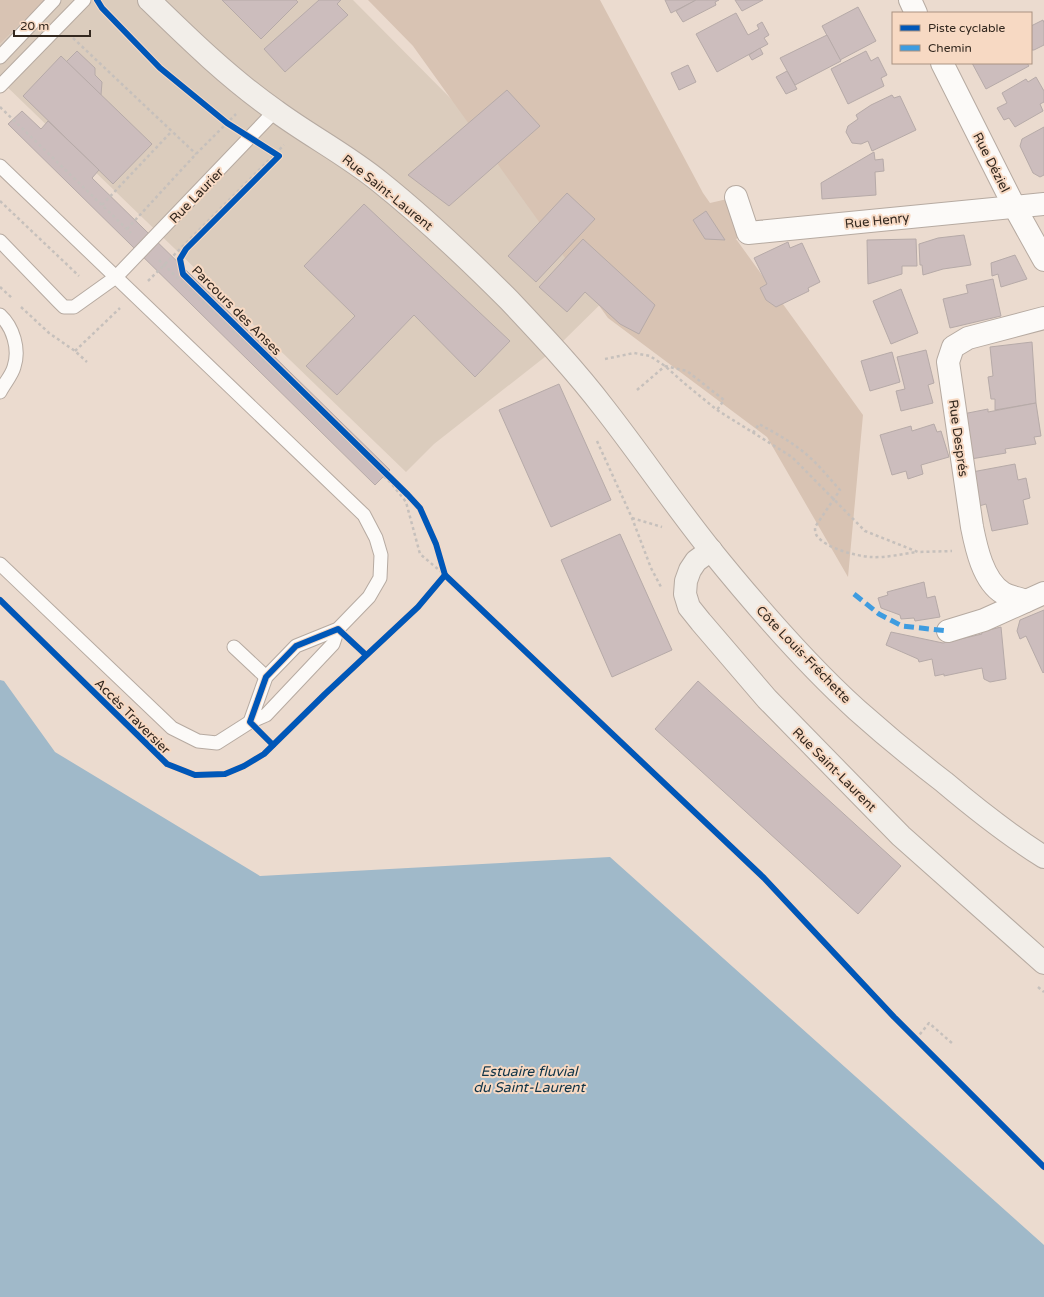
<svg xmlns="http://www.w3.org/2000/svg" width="1044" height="1297" viewBox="0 0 1044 1297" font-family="'Varela Round',sans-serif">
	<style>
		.commercial { fill: #dbccbd }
		.green { fill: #d8c3b3 }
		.water { fill: #a0b9c9 }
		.building { fill: #ccbdbd; stroke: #b6aaa8 }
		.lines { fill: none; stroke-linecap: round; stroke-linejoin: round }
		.lane-casing { stroke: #b6aaa1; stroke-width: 15 }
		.street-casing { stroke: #b6aaa1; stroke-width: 24 }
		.secondary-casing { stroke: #b6aaa1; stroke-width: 24 }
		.path { stroke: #c6c0bc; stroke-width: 2.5; stroke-dasharray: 3 3; stroke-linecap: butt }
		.lane { stroke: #fcfaf8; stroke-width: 13 }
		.street { stroke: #fcfaf8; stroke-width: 22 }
		.secondary { stroke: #f2eee9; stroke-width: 22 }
		.quiet { stroke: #3e9ce0; stroke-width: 5; stroke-dasharray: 10 5; stroke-linecap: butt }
		.cycleway-casing { stroke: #f7d9c3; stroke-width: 8 }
		.cycleway { stroke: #0057b8; stroke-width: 6 }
		.labels { text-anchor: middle; stroke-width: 4; stroke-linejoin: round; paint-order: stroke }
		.street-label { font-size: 13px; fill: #33281f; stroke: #f7d9c3 }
		.water-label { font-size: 14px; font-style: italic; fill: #0f3448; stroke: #f7d9c3 }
	</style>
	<rect width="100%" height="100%" fill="#ebdbcf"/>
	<path class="commercial" d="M 45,0 L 353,0 L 628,277 L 555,349 L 434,444 L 406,472 L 0,80 L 0,44 Z"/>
	<g class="green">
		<path d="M 0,0 L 45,0 L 0,44 Z"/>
		<path d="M 368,0 L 600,0 L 703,193 L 710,203 L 736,197 L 748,233 L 736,239 L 863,415 L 848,577 L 767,437 L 608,318 L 413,46 Z"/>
	</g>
	<path class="water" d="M 0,680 L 4,681 L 55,752 L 260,876 L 610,857 L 1044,1245 L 1044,1297 L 0,1297 Z"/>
	<g class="building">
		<path d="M 222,0 L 296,0 L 298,2 L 261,39 Z"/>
		<path d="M 319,0 L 341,0 L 337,4 L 348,15 L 285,72 L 264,49 Z"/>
		<path d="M 665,0 L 696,0 L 671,13 Z"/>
		<path d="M 696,0 L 719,0 L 715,2 L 716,5 L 683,22 L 676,11 Z"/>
		<path d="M 735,0 L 763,0 L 742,11 Z"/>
		<path d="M 858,7 L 876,41 L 840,60 L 822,26 Z"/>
		<path d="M 736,13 L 748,35 L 759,29 L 757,25 L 762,22 L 769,35 L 764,38 L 768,44 L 717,72 L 696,34 Z"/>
		<path d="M 1043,20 L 1044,23 L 1044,45 L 1034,50 L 1031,50 L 1031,26 Z"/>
		<path d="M 827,35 L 841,61 L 795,85 L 780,58 Z"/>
		<path d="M 760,48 L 763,54 L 752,60 L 749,55 Z"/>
		<path d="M 77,51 L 95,68 L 95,75 L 102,82 L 101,95 L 66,62 Z"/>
		<path d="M 866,51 L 871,61 L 878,57 L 887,75 L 881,78 L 884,86 L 848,104 L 831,69 Z"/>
		<path d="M 61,56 L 152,144 L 113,184 L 23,96 Z"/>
		<path d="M 972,63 L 1027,63 L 1029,66 L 986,89 Z"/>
		<path d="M 688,65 L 696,82 L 679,90 L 671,73 Z"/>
		<path d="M 787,71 L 797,89 L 786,94 L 776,77 Z"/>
		<path d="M 1036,77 L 1044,91 L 1044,102 L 1040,104 L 1043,111 L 1015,127 L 1009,118 L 1004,120 L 997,108 L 1007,103 L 1002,93 L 1026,79 L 1028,82 Z"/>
		<path d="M 507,90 L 540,126 L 449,206 L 408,175 Z"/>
		<path d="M 892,95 L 894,98 L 900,96 L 916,130 L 872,151 L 868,141 L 861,144 L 852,143 L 846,132 L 848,126 L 858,119 L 856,115 L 871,105 Z"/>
		<path d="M 22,111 L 41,129 L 48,121 L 99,170 L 92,178 L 390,470 L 375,485 L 8,124 Z"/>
		<path d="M 1044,127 L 1044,175 L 1040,177 L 1033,173 L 1020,146 L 1022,139 Z"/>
		<path d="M 874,152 L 875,160 L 883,159 L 884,171 L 875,172 L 876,195 L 822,199 L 821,183 Z"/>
		<path d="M 567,193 L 595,219 L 536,282 L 508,256 Z"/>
		<path d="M 364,204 L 510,341 L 475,377 L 414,315 L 337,395 L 306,366 L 355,316 L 304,266 Z"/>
		<path d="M 706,211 L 725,240 L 705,239 L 693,220 Z"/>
		<path d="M 964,235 L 971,265 L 943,269 L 923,275 L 922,265 L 920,265 L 919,244 L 938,238 Z"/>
		<path d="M 583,239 L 655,305 L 639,334 L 620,324 L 585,292 L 567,312 L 539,287 Z"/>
		<path d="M 916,239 L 917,266 L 902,266 L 902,274 L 868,284 L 867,240 Z"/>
		<path d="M 788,242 L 790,248 L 802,243 L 820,282 L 808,288 L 809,291 L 776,307 L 766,300 L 760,288 L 767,284 L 754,258 Z"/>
		<path d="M 1015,255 L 1027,279 L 1001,287 L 998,274 L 992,276 L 991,263 Z"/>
		<path d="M 993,279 L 1001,316 L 950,328 L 943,299 L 968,293 L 966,285 Z"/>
		<path d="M 901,289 L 918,333 L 891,344 L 873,301 Z"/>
		<path d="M 1032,342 L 1036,403 L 995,410 L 995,399 L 991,399 L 988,377 L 993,376 L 990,347 Z"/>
		<path d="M 926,350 L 934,383 L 928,385 L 933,403 L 901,411 L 896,391 L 905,389 L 897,357 Z"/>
		<path d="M 892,352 L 900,382 L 870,391 L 861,361 Z"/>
		<path d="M 559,384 L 611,500 L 551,527 L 499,410 Z"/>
		<path d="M 1036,403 L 1041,436 L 1034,437 L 1036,444 L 1005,449 L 1006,453 L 971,459 L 963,414 L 988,409 L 988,412 Z"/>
		<path d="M 934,424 L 937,432 L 941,431 L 949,457 L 921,465 L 923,474 L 908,479 L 906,471 L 892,475 L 880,435 L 911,426 L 912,431 Z"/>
		<path d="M 1015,464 L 1018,480 L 1026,478 L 1030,498 L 1023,500 L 1028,524 L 992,531 L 986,504 L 979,506 L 972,472 Z"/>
		<path d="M 620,534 L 672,650 L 612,677 L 561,560 Z"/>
		<path d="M 924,582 L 927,598 L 935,596 L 940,617 L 915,621 L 914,618 L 901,619 L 900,615 L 881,608 L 878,598 L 888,595 L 887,592 Z"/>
		<path d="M 1044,610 L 1044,672 L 1043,673 L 1026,636 L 1020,639 L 1017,631 L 1020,620 Z"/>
		<path d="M 1001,627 L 1006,679 L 990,682 L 984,679 L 982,668 L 944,676 L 944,674 L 935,676 L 932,659 L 919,662 L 918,659 L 886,645 L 891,632 L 943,643 L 982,634 L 981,632 Z"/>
		<path d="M 698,681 L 901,866 L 858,914 L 655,729 Z"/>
	</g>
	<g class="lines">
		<defs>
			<g id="lane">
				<path d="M 0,57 L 54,0"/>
				<path d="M 0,86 L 84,0"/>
				<path d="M 0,166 L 364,515 L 376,538 L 381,555 L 380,578 L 369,597 L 338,629 L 296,646 L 266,677 L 250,722"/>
				<path d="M 0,241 L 59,302 L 64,307 L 74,307 L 116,277 L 275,111"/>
				<path d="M 0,315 C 13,327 20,349 14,367 C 12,375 4,384 0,392"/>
				<path d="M 0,564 L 172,728 L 198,741 L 217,743 L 250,722 L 266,715 L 333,644 L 338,629"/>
				<path d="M 234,647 L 266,677"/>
			</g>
			<g id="street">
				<path d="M 910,0 L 916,13"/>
				<path d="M 942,63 L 1014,206 L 1044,260"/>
				<path d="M 736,197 L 748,233 L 1044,204"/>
				<path d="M 1026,601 C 1019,598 1009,597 1003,593 C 983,581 976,547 972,527 L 948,362 L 953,347 L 968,338 L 1044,318"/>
				<path d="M 948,631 L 984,620 L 1044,593"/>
			</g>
			<g id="secondary">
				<path d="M 149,0 C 189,39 230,79 276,111 C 310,136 347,155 380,182 C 425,218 468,259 509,300 C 542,335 575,370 604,408 C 640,454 673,503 709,548 C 755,605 803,661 857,710 C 885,735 914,759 944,782 C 976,809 1009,835 1044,857"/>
				<path d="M 711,550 L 696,561 L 690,570 L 686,581 L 685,594 L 689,607 L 701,622 L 767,699 L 901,836 L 1044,963"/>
			</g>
		</defs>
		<use href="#lane" class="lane-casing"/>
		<use href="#street" class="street-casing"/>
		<use href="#secondary" class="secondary-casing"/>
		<g class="path">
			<path d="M 73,38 L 196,154"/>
			<path d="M 0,107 L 131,233"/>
			<path d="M 0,201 L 79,276"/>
			<path d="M 102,205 L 172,131"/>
			<path d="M 127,229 L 196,154 L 236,114"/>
			<path d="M 159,260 L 392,484 L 406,502 L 420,554 L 445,575"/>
			<path d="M 148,281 L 284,145"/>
			<path d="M 0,287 L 12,298"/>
			<path d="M 21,307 L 49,333 L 75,351 L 87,362"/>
			<path d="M 75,351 L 120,308"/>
			<path d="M 605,359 L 634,353 L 650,356 L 665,366 L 684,383 L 717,410 L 792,457 L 865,531 L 918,552 L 952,551"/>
			<path d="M 665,366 L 687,371 L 724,400 L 717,410"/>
			<path d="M 637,390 L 665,366"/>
			<path d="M 753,433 L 759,424 C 775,433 792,442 806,454 C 819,465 829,478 840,490 L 815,527 C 815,530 815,533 817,536 C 826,548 855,556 871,557 C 884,558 903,554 917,552"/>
			<path d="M 597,441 L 632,518 L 651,568 L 661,587"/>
			<path d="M 632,518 L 662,527"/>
			<path d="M 1038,987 L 1044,992"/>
			<path d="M 916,1039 L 929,1023 L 953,1044"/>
		</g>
		<use href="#lane" class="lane"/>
		<use href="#street" class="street"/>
		<use href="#secondary" class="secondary"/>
		<path class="quiet" d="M 854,594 L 879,614 L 902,626 L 948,631"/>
		<defs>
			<g id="cycleway">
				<path d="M 97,0 L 102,8 L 160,68 L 227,123 L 279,156 L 186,249 L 180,259 L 183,274 L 408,495 L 420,508 L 436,544 L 445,575 L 764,878 L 894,1017 L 1044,1167"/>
				<path d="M 0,600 L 167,764 L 195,775 L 225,774 L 244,766 L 264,754 L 325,694 L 418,607 L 445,575"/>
				<path d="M 273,745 L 250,722 L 266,677 L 296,646 L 338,629 L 366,655"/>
			</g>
		</defs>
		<use href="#cycleway" class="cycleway-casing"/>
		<use href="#cycleway" class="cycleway"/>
	</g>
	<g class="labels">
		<g class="street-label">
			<text transform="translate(992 162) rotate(63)" y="5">Rue Déziel</text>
			<text transform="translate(388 192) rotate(39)" y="5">Rue Saint-Laurent</text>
			<text transform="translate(196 195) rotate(-46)" y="5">Rue Laurier</text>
			<text transform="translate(877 220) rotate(-6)" y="5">Rue Henry</text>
			<text transform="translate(237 310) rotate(45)" y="5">Parcours des Anses</text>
			<text transform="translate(959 438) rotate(82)" y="5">Rue Després</text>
			<text transform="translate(804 654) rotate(46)" y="5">Côte Louis-Fréchette</text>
			<text transform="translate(133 716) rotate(45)" y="5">Accès Traversier</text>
			<text transform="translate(835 769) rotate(45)" y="5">Rue Saint-Laurent</text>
		</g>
		<g class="water-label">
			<text x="529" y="1076">Estuaire fluvial<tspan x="529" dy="16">du Saint-Laurent</tspan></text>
		</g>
	</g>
	<rect x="892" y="12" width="140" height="52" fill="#f7d9c3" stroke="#a99281"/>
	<rect x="900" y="25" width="20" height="6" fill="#0057b8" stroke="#a99281"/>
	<text x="928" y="32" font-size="12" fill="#33281f">Piste cyclable</text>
	<rect x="900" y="45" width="20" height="6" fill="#3e9ce0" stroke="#a99281"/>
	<text x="928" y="52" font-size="12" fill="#33281f">Chemin</text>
	<path d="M14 30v6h76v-6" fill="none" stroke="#33281f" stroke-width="2"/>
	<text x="20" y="30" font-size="12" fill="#33281f" stroke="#f7d9c3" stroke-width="3" paint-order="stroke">20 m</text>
</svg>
